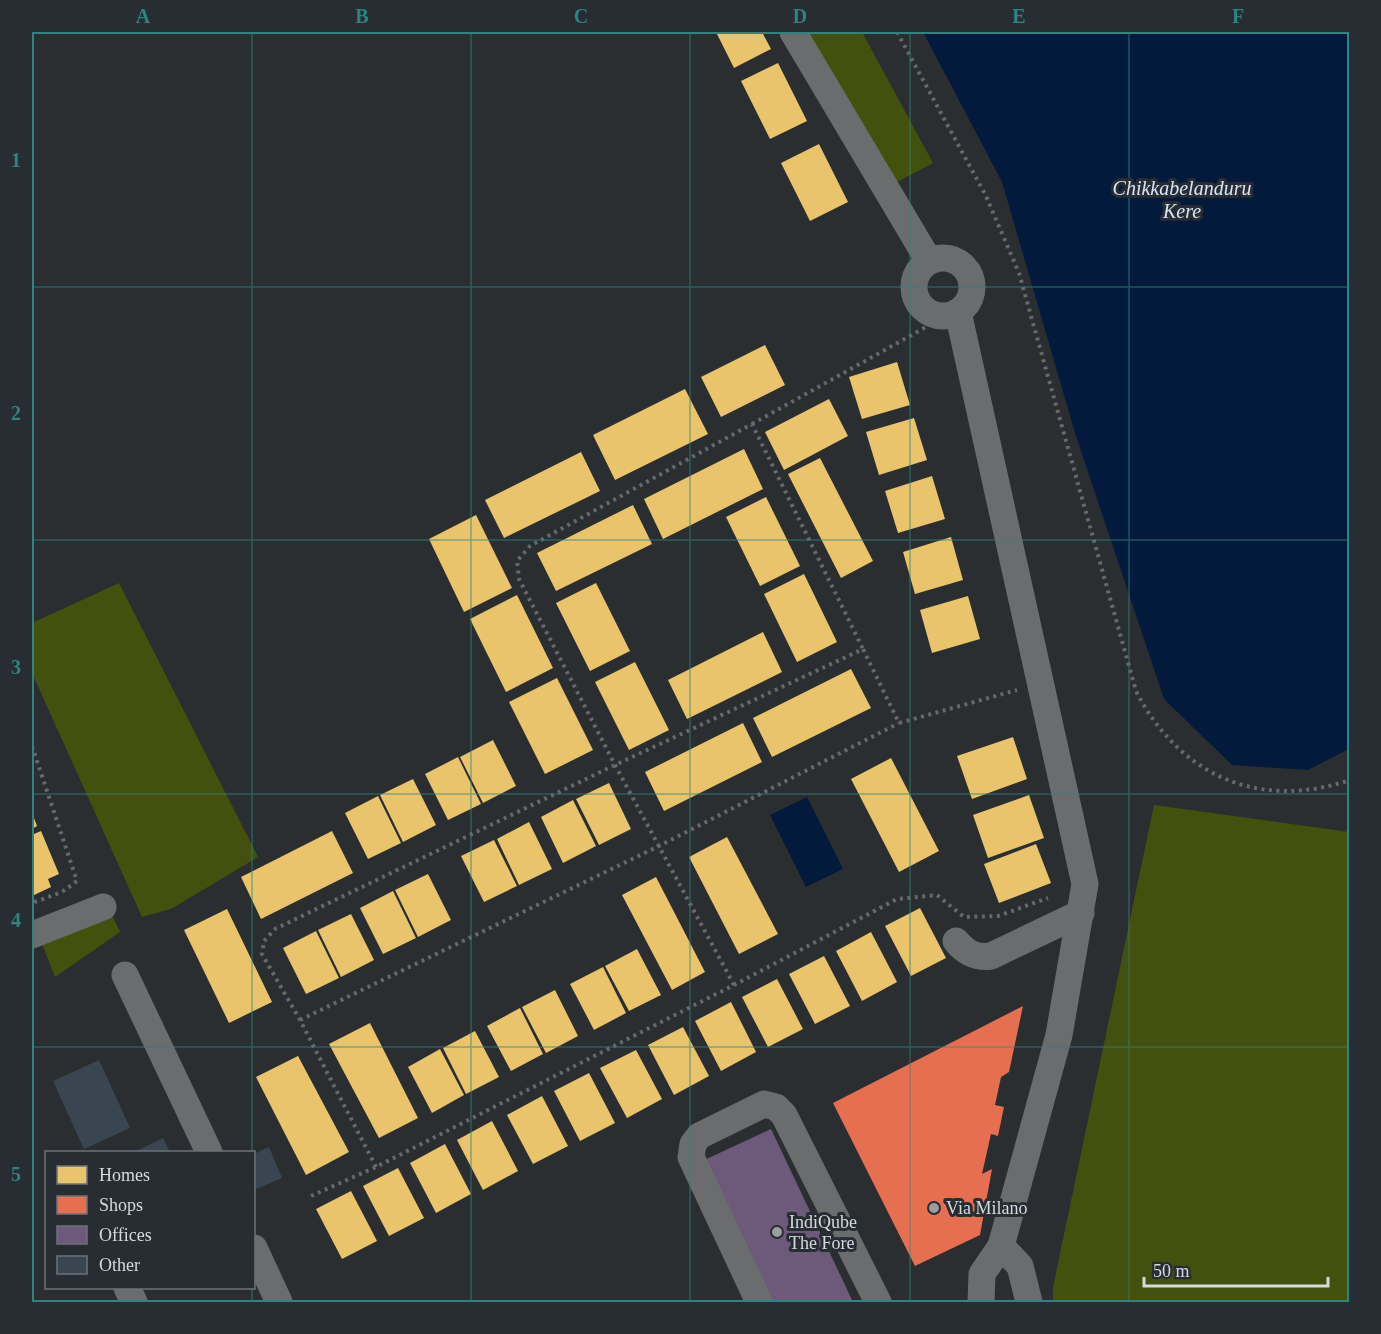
<svg xmlns="http://www.w3.org/2000/svg" width="1381" height="1334" viewBox="0 0 1381 1334" font-family="Georgia,serif">
	<style>
		.green { fill: #44500d }
		.water { fill: #041a3c }
		.homes { fill: #e9c46a }
		.shops { fill: #e76f51 }
		.offices { fill: #6d597a }
		.building { fill: #394651 }
		.lines { fill: none; stroke-linecap: round; stroke-linejoin: round }
		.path { stroke: #66686b; stroke-width: 4; stroke-dasharray: 3 4.5; stroke-linecap: butt }
		.minor { stroke: #6a6c6e; stroke-width: 27 }
		.grid { fill: none; stroke: #2d857f; stroke-width: 1.5; stroke-opacity: 0.55 }
		.poi-dot { fill: #9a9ea1; stroke: #282d34; stroke-width: 2 }
		.labels { text-anchor: middle; stroke-width: 6; stroke-linejoin: round; paint-order: stroke }
		.poi-label { font-size: 18px; fill: #d6dade; stroke: #282d34; text-anchor: start }
		.water-label { font-size: 20px; font-style: italic; fill: #d6e5f9; stroke: #282d34 }
		.neatline { fill: none; stroke: #2d857f; stroke-width: 2 }
		.grid-label { font-size: 20px; text-anchor: middle; font-weight: bold; fill: #2d857f }
	</style>
	<rect width="100%" height="100%" fill="#2b2e31"/>
	<g class="green">
		<path d="M 801,32 L 862,32 L 933,163 L 886,188 Z"/>
		<path d="M 119,583 L 258,857 L 171,909 L 142,917 L 32,673 L 32,623 Z"/>
		<path d="M 1154,805 L 1349,832 L 1349,1302 L 1053,1302 L 1053,1287 Z"/>
		<path d="M 113,917 L 120,932 L 55,977 L 42,944 Z"/>
	</g>
	<g class="water">
		<path d="M 923,32 L 1349,32 L 1349,749 L 1308,770 L 1232,765 L 1164,699 L 1075,433 L 1002,182 Z"/>
		<path d="M 807,797 L 843,869 L 806,887 L 770,815 Z"/>
	</g>
	<g class="homes">
		<path d="M 716,32 L 762,32 L 771,49 L 734,68 Z"/>
		<path d="M 778,63 L 807,121 L 770,139 L 741,81 Z"/>
		<path d="M 819,144 L 848,202 L 810,221 L 781,163 Z"/>
		<path d="M 765,345 L 785,385 L 721,417 L 701,377 Z"/>
		<path d="M 897,362 L 910,405 L 862,419 L 849,377 Z"/>
		<path d="M 685,389 L 708,434 L 615,480 L 593,435 Z"/>
		<path d="M 829,399 L 848,436 L 784,470 L 765,432 Z"/>
		<path d="M 914,418 L 927,460 L 879,475 L 866,432 Z"/>
		<path d="M 744,449 L 763,489 L 663,539 L 644,499 Z"/>
		<path d="M 581,452 L 600,491 L 504,538 L 485,500 Z"/>
		<path d="M 820,458 L 873,561 L 841,578 L 788,474 Z"/>
		<path d="M 932,476 L 945,519 L 898,533 L 885,491 Z"/>
		<path d="M 766,497 L 800,566 L 760,586 L 726,517 Z"/>
		<path d="M 633,505 L 652,544 L 556,591 L 537,553 Z"/>
		<path d="M 476,515 L 512,588 L 464,612 L 429,539 Z"/>
		<path d="M 951,537 L 963,580 L 915,594 L 903,552 Z"/>
		<path d="M 804,574 L 837,642 L 797,662 L 764,594 Z"/>
		<path d="M 596,583 L 630,651 L 590,671 L 556,603 Z"/>
		<path d="M 517,595 L 553,668 L 506,692 L 470,619 Z"/>
		<path d="M 968,596 L 980,639 L 932,653 L 920,610 Z"/>
		<path d="M 763,632 L 782,672 L 687,719 L 668,680 Z"/>
		<path d="M 635,662 L 669,730 L 629,750 L 595,682 Z"/>
		<path d="M 851,669 L 871,708 L 772,757 L 753,718 Z"/>
		<path d="M 557,678 L 593,750 L 545,774 L 509,702 Z"/>
		<path d="M 743,723 L 762,762 L 664,811 L 645,772 Z"/>
		<path d="M 1013,737 L 1027,779 L 972,799 L 957,756 Z"/>
		<path d="M 493,740 L 516,786 L 483,803 L 460,757 Z"/>
		<path d="M 458,757 L 481,804 L 448,820 L 425,774 Z"/>
		<path d="M 891,758 L 939,851 L 899,872 L 851,779 Z"/>
		<path d="M 413,779 L 436,825 L 403,842 L 380,795 Z"/>
		<path d="M 609,783 L 631,829 L 599,845 L 576,799 Z"/>
		<path d="M 1029,795 L 1044,838 L 988,858 L 973,815 Z"/>
		<path d="M 378,796 L 401,843 L 368,859 L 345,813 Z"/>
		<path d="M 573,800 L 596,846 L 563,863 L 541,817 Z"/>
		<path d="M 32,813 L 37,826 L 32,829 L 34,834 L 41,831 L 59,874 L 48,879 L 51,887 L 32,896 Z"/>
		<path d="M 529,822 L 552,869 L 519,885 L 497,839 Z"/>
		<path d="M 332,831 L 353,873 L 261,919 L 241,877 Z"/>
		<path d="M 727,837 L 778,934 L 739,954 L 689,857 Z"/>
		<path d="M 494,840 L 517,886 L 484,902 L 461,856 Z"/>
		<path d="M 1036,844 L 1051,883 L 999,903 L 984,864 Z"/>
		<path d="M 428,874 L 451,920 L 418,937 L 395,890 Z"/>
		<path d="M 656,877 L 705,972 L 672,990 L 622,895 Z"/>
		<path d="M 393,891 L 416,938 L 383,954 L 360,908 Z"/>
		<path d="M 920,908 L 946,958 L 911,976 L 885,926 Z"/>
		<path d="M 227,909 L 272,1002 L 229,1023 L 184,930 Z"/>
		<path d="M 351,914 L 374,960 L 341,977 L 318,930 Z"/>
		<path d="M 316,931 L 339,978 L 306,994 L 283,948 Z"/>
		<path d="M 871,932 L 897,982 L 862,1001 L 836,951 Z"/>
		<path d="M 637,949 L 661,995 L 629,1011 L 605,966 Z"/>
		<path d="M 824,956 L 850,1006 L 815,1024 L 789,974 Z"/>
		<path d="M 603,967 L 626,1013 L 594,1030 L 570,984 Z"/>
		<path d="M 777,979 L 803,1029 L 768,1047 L 742,997 Z"/>
		<path d="M 555,990 L 578,1036 L 546,1053 L 522,1007 Z"/>
		<path d="M 731,1002 L 756,1052 L 721,1071 L 695,1021 Z"/>
		<path d="M 520,1008 L 543,1054 L 511,1071 L 487,1026 Z"/>
		<path d="M 370,1023 L 418,1118 L 379,1138 L 329,1044 Z"/>
		<path d="M 683,1027 L 709,1076 L 674,1095 L 648,1045 Z"/>
		<path d="M 475,1031 L 499,1077 L 466,1094 L 443,1048 Z"/>
		<path d="M 440,1049 L 464,1095 L 432,1113 L 408,1067 Z"/>
		<path d="M 636,1050 L 662,1099 L 627,1118 L 600,1068 Z"/>
		<path d="M 298,1056 L 349,1152 L 306,1175 L 256,1077 Z"/>
		<path d="M 589,1073 L 615,1123 L 580,1141 L 554,1091 Z"/>
		<path d="M 542,1096 L 568,1146 L 533,1164 L 507,1115 Z"/>
		<path d="M 492,1121 L 518,1171 L 483,1190 L 457,1140 Z"/>
		<path d="M 445,1144 L 471,1194 L 436,1213 L 410,1163 Z"/>
		<path d="M 398,1168 L 424,1218 L 389,1236 L 363,1186 Z"/>
		<path d="M 351,1191 L 377,1241 L 342,1259 L 316,1209 Z"/>
	</g>
	<path class="shops" d="M 1023,1006 L 1009,1072 L 1001,1077 L 995,1105 L 1004,1107 L 998,1136 L 991,1134 L 982,1174 L 992,1169 L 980,1235 L 915,1266 L 833,1103 Z"/>
	<path class="offices" d="M 771,1129 L 853,1302 L 766,1302 L 700,1162 Z"/>
	<g class="building">
		<path d="M 99,1060 L 130,1128 L 84,1149 L 53,1081 Z"/>
		<path d="M 163,1138 L 170,1152 L 137,1152 L 136,1151 Z"/>
		<path d="M 269,1147 L 282,1178 L 254,1190 L 254,1154 Z"/>
	</g>
	<g class="lines">
		<g class="path">
			<path d="M 897,32 L 986,196 L 1019,273 L 1136,691 C 1179,775 1258,811 1350,780"/>
			<path d="M 752,424 L 935,322"/>
			<path d="M 32,746 L 77,881 L 62,892 L 32,903"/>
			<path d="M 734,985 L 615,765 L 519,579 L 517,561 L 530,546 L 752,424 L 863,649"/>
			<path d="M 300,1020 L 659,846 L 899,723"/>
			<path d="M 376,1167 L 300,1020 L 262,954 L 264,941 L 275,929 L 615,765 L 863,649 L 899,723 L 1017,690"/>
			<path d="M 311,1196 L 376,1167 L 734,985 L 897,899 L 937,895 L 964,917 L 998,916 L 1048,898"/>
		</g>
		<g class="minor">
			<path d="M 793,32 L 929,261"/>
			<circle cx="943" cy="287" r="29"/>
			<path d="M 958,312 L 1085,884 L 1059,1035 L 1001,1246 L 982,1274 L 981,1302"/>
			<path d="M 32,935 L 103,907"/>
			<path d="M 956,941 C 966,953 976,958 991,956 L 1081,913"/>
			<path d="M 125,975 L 209,1152"/>
			<path d="M 1001,1246 L 1020,1266 L 1029,1302"/>
			<path d="M 254,1248 L 279,1302"/>
			<path d="M 127,1288 L 134,1302"/>
			<path d="M 759,1302 L 691,1157 L 693,1144 L 699,1136 L 764,1104 L 776,1107 L 784,1115 L 878,1302"/>
		</g>
	</g>
	<path class="grid" d="M 252,32 L 252,1152M 471,32 L 471,1302M 690,32 L 690,1302M 910,32 L 910,1302M 1129,32 L 1129,1302M 32,287 L 1350,287M 32,540 L 1350,540M 32,794 L 1350,794M 32,1047 L 1350,1047M 252,1288 L 252,1302"/>
	<g class="poi-dot">
		<circle cx="934" cy="1208" r="6"/>
		<circle cx="777" cy="1232" r="6"/>
	</g>
	<g class="labels">
		<g class="poi-label">
			<text x="946" y="1214">Via Milano</text>
			<text x="789" y="1228">IndiQube<tspan x="789" dy="21">The Fore</tspan></text>
		</g>
		<g class="water-label">
			<text x="1182" y="195">Chikkabelanduru<tspan x="1182" dy="23">Kere</tspan></text>
		</g>
	</g>
	<rect width="1381" height="1334" fill="none" stroke="#282d34" stroke-width="66"/>
	<rect x="45" y="1151" width="210" height="138" fill="#282d34" stroke="#6e7278" stroke-width="1.5"/>
	<rect x="57" y="1166" width="30" height="18" fill="#e9c46a" stroke="#6e7278" stroke-width="1.5"/>
	<text x="99" y="1181" font-size="18" fill="#d6dade">Homes</text>
	<rect x="57" y="1196" width="30" height="18" fill="#e76f51" stroke="#6e7278" stroke-width="1.5"/>
	<text x="99" y="1211" font-size="18" fill="#d6dade">Shops</text>
	<rect x="57" y="1226" width="30" height="18" fill="#6d597a" stroke="#6e7278" stroke-width="1.5"/>
	<text x="99" y="1241" font-size="18" fill="#d6dade">Offices</text>
	<rect x="57" y="1256" width="30" height="18" fill="#394651" stroke="#6e7278" stroke-width="1.5"/>
	<text x="99" y="1271" font-size="18" fill="#d6dade">Other</text>
	<path d="M1144 1277v9h184v-9" fill="none" stroke="#d6dade" stroke-width="3"/>
	<text x="1153" y="1277" font-size="18" fill="#d6dade" stroke="#282d34" stroke-width="4.5" paint-order="stroke">50 m</text>
	<rect x="33" y="33" width="1315" height="1268" class="neatline"/>
	<g class="grid-label">
		<text x="143" y="23">A</text>
		<text x="362" y="23">B</text>
		<text x="581" y="23">C</text>
		<text x="800" y="23">D</text>
		<text x="1019" y="23">E</text>
		<text x="1238" y="23">F</text>
		<text x="16" y="167">1</text>
		<text x="16" y="420">2</text>
		<text x="16" y="674">3</text>
		<text x="16" y="927">4</text>
		<text x="16" y="1181">5</text>
	</g>
</svg>
